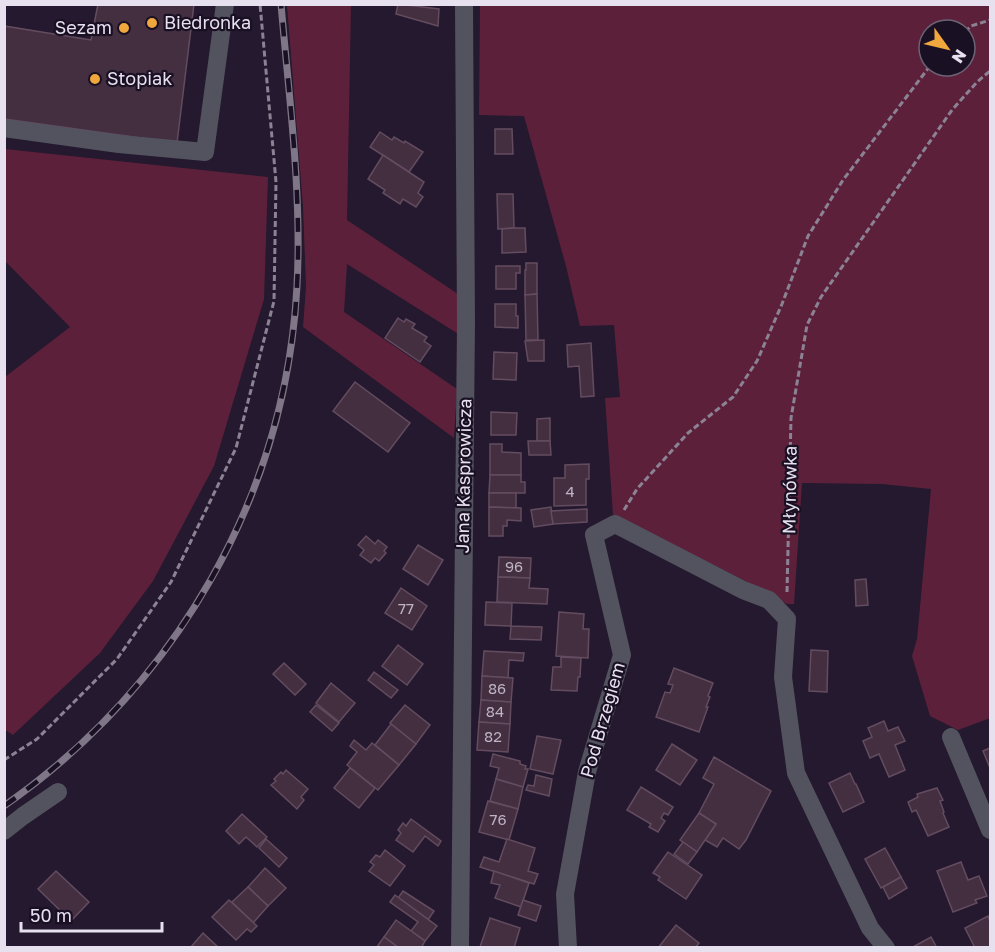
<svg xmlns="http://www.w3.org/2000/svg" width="995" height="952" viewBox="0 0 995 952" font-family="'Golos Text',sans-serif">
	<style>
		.green { fill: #5d203a; fill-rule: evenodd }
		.building { fill: #442f41; stroke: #644c60; stroke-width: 1.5 }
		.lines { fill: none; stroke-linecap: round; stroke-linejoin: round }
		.path { stroke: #8b8294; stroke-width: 3; stroke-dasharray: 6 3; stroke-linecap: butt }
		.minor { stroke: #52535f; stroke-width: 18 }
		.rail-casing { stroke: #7f7688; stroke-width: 7 }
		.rail { stroke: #1a1024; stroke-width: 4.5; stroke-dasharray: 14; stroke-linecap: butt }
		.poi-dot { fill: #efa73e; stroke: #1a1024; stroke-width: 2 }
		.labels { text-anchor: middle; stroke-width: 4.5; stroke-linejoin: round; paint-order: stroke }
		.number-label { font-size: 15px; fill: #beb4c4 }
		.poi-label { font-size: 18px; fill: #e7e0ef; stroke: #1a1024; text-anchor: start }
		.street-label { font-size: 18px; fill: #e7e0ef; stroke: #1a1024 }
	</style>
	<rect width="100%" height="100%" fill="#24192e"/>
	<g class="green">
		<path d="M 287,5 L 351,5 L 347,220 L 461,296 L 460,335 L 347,264 L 344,312 L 457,389 L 454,438 L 303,327 L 306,287 L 303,206 Z"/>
		<path d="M 480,5 L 990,5 L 990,718 L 958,730 L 930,716 L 912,656 L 917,639 L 931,489 L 882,484 L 802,483 L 794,604 L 787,604 L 763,590 L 625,520 L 613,515 L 605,398 L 620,397 L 614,325 L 580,326 L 566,266 L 524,116 L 479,115 ZM 929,30 L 965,30 L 965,66 L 929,66 Z"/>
		<path d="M 5,149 L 268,177 L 264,299 L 214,466 L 153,581 L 100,653 L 13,735 L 4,729 L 5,377 L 70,327 L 5,261 Z"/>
	</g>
	<g class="building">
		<path d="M 98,4 L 194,4 L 177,143 L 4,119 L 4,26 L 91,40 Z"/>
		<path d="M 398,4 L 439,9 L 438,26 L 396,14 Z"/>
		<path d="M 495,129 L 512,129 L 513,154 L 495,154 Z"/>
		<path d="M 380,132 L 392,140 L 394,137 L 404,143 L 405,141 L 423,152 L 409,172 L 370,147 Z"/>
		<path d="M 383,155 L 424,182 L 418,193 L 423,197 L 416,207 L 403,199 L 400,204 L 383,193 L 385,190 L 368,179 Z"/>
		<path d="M 497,194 L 513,194 L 514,228 L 498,229 Z"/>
		<path d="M 514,228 L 525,228 L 526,252 L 502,253 L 502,229 Z"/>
		<path d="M 526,263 L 537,263 L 537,294 L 525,295 L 525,270 L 526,270 Z"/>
		<path d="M 496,266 L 520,266 L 520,273 L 516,273 L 516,289 L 496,289 Z"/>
		<path d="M 537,294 L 538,340 L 526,340 L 525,295 Z"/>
		<path d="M 495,304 L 516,304 L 516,316 L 518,316 L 518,328 L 495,327 Z"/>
		<path d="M 398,318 L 404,322 L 406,319 L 415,324 L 412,328 L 427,337 L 424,341 L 431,346 L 420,362 L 385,338 Z"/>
		<path d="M 544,340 L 544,361 L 528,361 L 525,341 Z"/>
		<path d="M 591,343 L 594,396 L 581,397 L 579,366 L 568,367 L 567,345 Z"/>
		<path d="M 494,352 L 517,353 L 516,380 L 493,379 Z"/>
		<path d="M 355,382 L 410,423 L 388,452 L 333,411 Z"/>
		<path d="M 491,412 L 517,413 L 516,435 L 491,435 Z"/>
		<path d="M 550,418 L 550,441 L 537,441 L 537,419 Z"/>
		<path d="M 528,441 L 550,441 L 551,455 L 529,455 Z"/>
		<path d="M 490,444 L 502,444 L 502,452 L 521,453 L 521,475 L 490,475 Z"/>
		<path d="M 589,464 L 589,479 L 586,479 L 586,505 L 554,506 L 554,478 L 565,478 L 565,465 Z"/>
		<path d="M 490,475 L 521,475 L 521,482 L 525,482 L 525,493 L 489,493 Z"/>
		<path d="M 489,493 L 516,493 L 516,508 L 489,507 Z"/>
		<path d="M 489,507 L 521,508 L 521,521 L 507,520 L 507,526 L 503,526 L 503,536 L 489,536 Z"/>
		<path d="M 551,507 L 553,524 L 534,527 L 531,510 Z"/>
		<path d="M 587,509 L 587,522 L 553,524 L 551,511 Z"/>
		<path d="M 366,536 L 375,544 L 378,540 L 387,547 L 384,551 L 386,553 L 379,561 L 375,558 L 371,563 L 360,555 L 364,550 L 358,545 Z"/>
		<path d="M 418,545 L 443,560 L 428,585 L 403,569 Z"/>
		<path d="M 499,557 L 531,558 L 530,578 L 498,577 Z"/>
		<path d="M 498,577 L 530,578 L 529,588 L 548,589 L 547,604 L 497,602 Z"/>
		<path d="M 866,579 L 868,605 L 856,606 L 855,580 Z"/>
		<path d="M 401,588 L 427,606 L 412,630 L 385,613 Z"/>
		<path d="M 486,602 L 512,603 L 511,626 L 542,627 L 541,640 L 510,639 L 511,626 L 485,625 Z"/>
		<path d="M 559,612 L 584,614 L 583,629 L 589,629 L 588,658 L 556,656 Z"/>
		<path d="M 398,645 L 423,664 L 407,685 L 382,666 Z"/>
		<path d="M 811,650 L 828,651 L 827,692 L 809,691 Z"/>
		<path d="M 484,651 L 524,653 L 523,661 L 509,660 L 508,678 L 482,676 Z"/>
		<path d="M 561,657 L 581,658 L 580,677 L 578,677 L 577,691 L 551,690 L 553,667 L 561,667 Z"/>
		<path d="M 284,663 L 306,684 L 295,695 L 273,674 Z"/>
		<path d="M 674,668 L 713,683 L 708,696 L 710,697 L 706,707 L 708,707 L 699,732 L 656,717 L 665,692 L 670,693 L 673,685 L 668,684 Z"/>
		<path d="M 374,672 L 398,690 L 391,698 L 368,680 Z"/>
		<path d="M 482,676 L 513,678 L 511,702 L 481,700 Z"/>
		<path d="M 331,683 L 355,703 L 339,722 L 316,703 Z"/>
		<path d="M 481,700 L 511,702 L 510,724 L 479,722 Z"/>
		<path d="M 316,705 L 339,723 L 332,731 L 310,712 Z"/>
		<path d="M 405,705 L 430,725 L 416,744 L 390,723 Z"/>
		<path d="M 884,721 L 888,731 L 898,727 L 905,741 L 895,745 L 905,770 L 889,777 L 879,754 L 870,758 L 863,741 L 872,737 L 868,728 Z"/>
		<path d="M 479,722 L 510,724 L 508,752 L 477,750 Z"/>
		<path d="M 391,724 L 416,744 L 399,765 L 375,745 Z"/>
		<path d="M 537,736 L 561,740 L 553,774 L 530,769 Z"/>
		<path d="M 354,740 L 366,750 L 372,743 L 399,765 L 378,790 L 347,765 L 357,752 L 350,746 Z"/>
		<path d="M 672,744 L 697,760 L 680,785 L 656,770 Z"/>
		<path d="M 990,748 L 990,768 L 983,751 Z"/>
		<path d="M 493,754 L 520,761 L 520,764 L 526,766 L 525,769 L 528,769 L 523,787 L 496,779 L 499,768 L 490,766 Z"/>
		<path d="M 714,757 L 771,791 L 746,840 L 739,849 L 723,838 L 717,847 L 705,840 L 716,824 L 699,813 L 714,784 L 703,778 Z"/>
		<path d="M 350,768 L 375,788 L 359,808 L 334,788 Z"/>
		<path d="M 286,770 L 308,789 L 301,797 L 304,800 L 297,809 L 271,785 L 276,781 L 274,779 L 281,772 L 283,774 Z"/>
		<path d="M 850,773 L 855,784 L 856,784 L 864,802 L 843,812 L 829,783 Z"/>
		<path d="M 536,775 L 552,779 L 549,796 L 526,790 L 528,785 L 534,786 Z"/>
		<path d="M 496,779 L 523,787 L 518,809 L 490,801 Z"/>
		<path d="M 641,787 L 673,807 L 668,815 L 664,813 L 661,818 L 665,821 L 658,832 L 649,827 L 651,824 L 627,810 Z"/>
		<path d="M 937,788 L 943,800 L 940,801 L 944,812 L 943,813 L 949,827 L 928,836 L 916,810 L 912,812 L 908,802 L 918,797 L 917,794 Z"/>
		<path d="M 488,801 L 518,809 L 509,840 L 479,832 Z"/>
		<path d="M 699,813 L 716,824 L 697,852 L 680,840 Z"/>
		<path d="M 242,814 L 267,837 L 257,847 L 246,837 L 239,844 L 226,831 Z"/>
		<path d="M 411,819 L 441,841 L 438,846 L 425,836 L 413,852 L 396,840 L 401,833 L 398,830 L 403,823 L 406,826 Z"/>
		<path d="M 266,839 L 287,858 L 279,867 L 259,848 Z"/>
		<path d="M 507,839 L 535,848 L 528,871 L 538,874 L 534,884 L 480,867 L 484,857 L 499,862 Z"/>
		<path d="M 683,842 L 697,852 L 688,864 L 674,854 Z"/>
		<path d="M 885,848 L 901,877 L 881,888 L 865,859 Z"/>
		<path d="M 385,850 L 405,866 L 390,886 L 369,871 L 374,865 L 370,862 L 376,855 L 380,857 Z"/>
		<path d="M 668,852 L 702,875 L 686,899 L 658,880 L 660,877 L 653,873 Z"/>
		<path d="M 961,862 L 968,880 L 979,876 L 987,896 L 975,900 L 977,903 L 953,912 L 937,871 Z"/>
		<path d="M 265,868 L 286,888 L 268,906 L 248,887 Z"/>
		<path d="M 56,871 L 89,902 L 71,921 L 38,889 Z"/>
		<path d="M 494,871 L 529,883 L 521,907 L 495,898 L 500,885 L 491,883 Z"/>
		<path d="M 901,877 L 907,888 L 889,899 L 883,887 Z"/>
		<path d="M 248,887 L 268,906 L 253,923 L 232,902 Z"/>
		<path d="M 403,891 L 434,911 L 428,920 L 398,898 Z"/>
		<path d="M 395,895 L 437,926 L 425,941 L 411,931 L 418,922 L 390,902 Z"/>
		<path d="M 229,900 L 257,926 L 251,932 L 247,929 L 236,940 L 212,917 Z"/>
		<path d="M 523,900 L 541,906 L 536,921 L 518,915 Z"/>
		<path d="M 988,916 L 990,921 L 990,948 L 975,948 L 965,928 Z"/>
		<path d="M 490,918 L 520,928 L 514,948 L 480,947 Z"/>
		<path d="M 396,920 L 425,941 L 421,948 L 399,948 L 384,937 Z"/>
		<path d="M 676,925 L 699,943 L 695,948 L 658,948 Z"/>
		<path d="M 203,933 L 219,948 L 190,948 Z"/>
		<path d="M 384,937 L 399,948 L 376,948 Z"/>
		<path d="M 931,937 L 937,948 L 914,948 L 913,947 Z"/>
	</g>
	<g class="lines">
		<g class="path">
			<path d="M 965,32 L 971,26 L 990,20"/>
			<path d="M 624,510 L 637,489 L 688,433 L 733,397 L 757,361 L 782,304 L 808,236 L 843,180 L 930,66"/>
			<path d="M 787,592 L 791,418 L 807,325 L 821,297 L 952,110 L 977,82 L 990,71"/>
			<path d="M 4,760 L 37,739 L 117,659 L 171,582 L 236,448 L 274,301 L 276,182 L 260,4"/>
		</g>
		<g class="minor">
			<path d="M 4,128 L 119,144 L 205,152 L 225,4"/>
			<path d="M 951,737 L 990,830"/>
			<path d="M 4,831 L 23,816 L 58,792"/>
			<path d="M 460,948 L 466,322 L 464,4"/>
			<path d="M 568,948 L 565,894 L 587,772 L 622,655 L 594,535 L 615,524 L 743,590 L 769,600 L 787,619 L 783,677 L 796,773 L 870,928 L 886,948"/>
		</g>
		<defs>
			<path id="rail" d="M 4,806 C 176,686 286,495 297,286 C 302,192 289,98 281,4"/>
		</defs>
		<use href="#rail" class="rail-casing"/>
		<use href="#rail" class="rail"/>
	</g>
	<g class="poi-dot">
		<circle cx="152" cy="23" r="6"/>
		<circle cx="124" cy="28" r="6"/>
		<circle cx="95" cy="79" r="6"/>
	</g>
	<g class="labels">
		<g class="number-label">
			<text x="570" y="497">4</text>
			<text x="514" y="572">96</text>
			<text x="406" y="614">77</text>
			<text x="497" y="694">86</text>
			<text x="495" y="717">84</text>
			<text x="493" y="742">82</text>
			<text x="498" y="825">76</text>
		</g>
		<g class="poi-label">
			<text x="164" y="29">Biedronka</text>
			<text x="112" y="34" text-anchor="end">Sezam</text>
			<text x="107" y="85">Stopiak</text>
		</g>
		<g class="street-label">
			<text transform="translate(464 476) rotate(-89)" y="6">Jana Kasprowicza</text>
			<text transform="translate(790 490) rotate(-89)" y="6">Młynówka</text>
			<text transform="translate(603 720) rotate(-74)" y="6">Pod Brzegiem</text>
		</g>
	</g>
	<rect width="995" height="952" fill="none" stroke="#e7e0ef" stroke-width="12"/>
	<g transform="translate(947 48) rotate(124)"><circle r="28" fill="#1a1024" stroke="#6c6375" stroke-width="1.5"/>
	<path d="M0-4.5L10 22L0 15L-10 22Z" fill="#efa73e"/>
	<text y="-9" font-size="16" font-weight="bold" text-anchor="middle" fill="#e7e0ef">N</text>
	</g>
	<path d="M21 922v9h141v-9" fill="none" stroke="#e7e0ef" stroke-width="3"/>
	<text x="30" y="922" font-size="18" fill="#e7e0ef" stroke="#1a1024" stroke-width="4.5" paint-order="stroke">50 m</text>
</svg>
